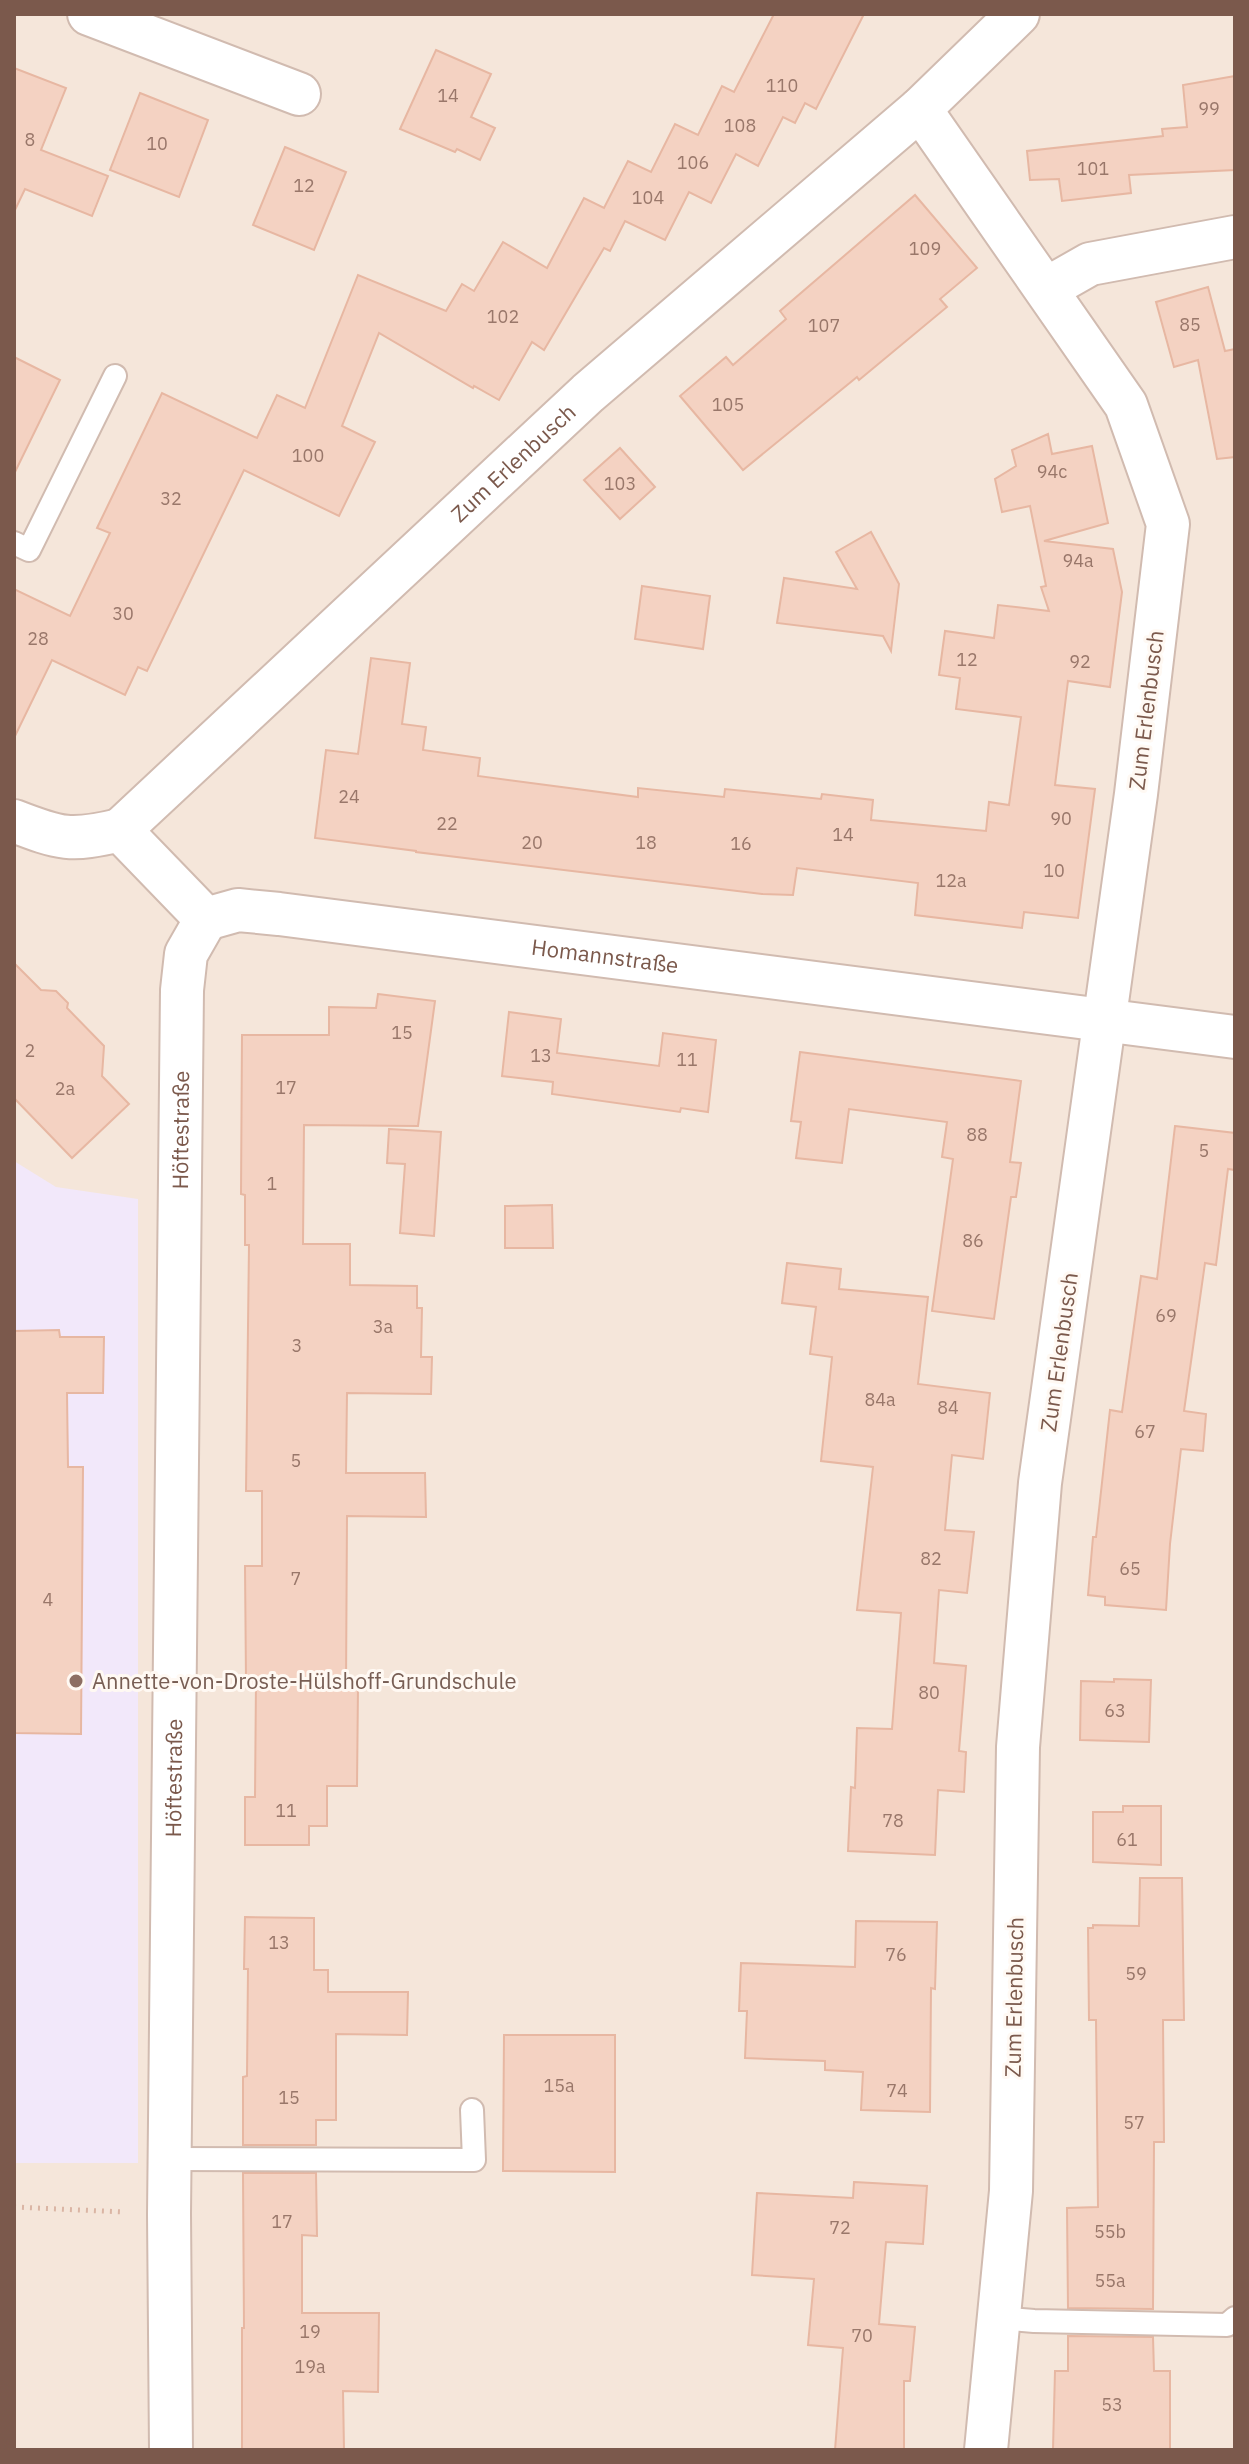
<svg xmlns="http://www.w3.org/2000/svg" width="1249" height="2464" viewBox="0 0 1249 2464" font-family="'IBM Plex Sans',sans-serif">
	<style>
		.residential { fill: #f5e6da }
		.education { fill: #f2e8fa }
		.building { fill: #f4d2c2; stroke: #e7b7a2; stroke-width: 2 }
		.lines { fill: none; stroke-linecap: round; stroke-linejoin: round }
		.service-casing { stroke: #d1bbb0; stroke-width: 26 }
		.minor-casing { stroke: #d1bbb0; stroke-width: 46 }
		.path { stroke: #dab5a4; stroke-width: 5; stroke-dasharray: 2 6; stroke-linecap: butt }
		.service { stroke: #fff; stroke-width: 22 }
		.minor { stroke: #fff; stroke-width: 42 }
		.education-dot { fill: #8d6e63; stroke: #fff9f3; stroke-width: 3 }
		.labels { text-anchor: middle; stroke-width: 6; stroke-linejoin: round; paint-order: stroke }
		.number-label { font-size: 18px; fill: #99776a }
		.street-label { font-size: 22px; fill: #7b594c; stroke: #fff9f3 }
		.education-label { font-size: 22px; fill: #785e54; stroke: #fff9f3; text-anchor: start }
	</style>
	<rect width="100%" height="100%" fill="#fdf5ec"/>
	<rect class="residential" x="14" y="14" width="1221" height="2436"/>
	<path class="education" d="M 14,1161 L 56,1187 L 138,1199 L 138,2163 L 14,2163 Z"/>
	<g class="building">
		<path d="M 774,14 L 864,14 L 816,109 L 805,103 L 795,123 L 783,117 L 758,166 L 736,154 L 711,203 L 689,192 L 665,240 L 625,221 L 610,251 L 604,248 L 544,350 L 532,342 L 499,400 L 474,386 L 473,388 L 379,333 L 342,426 L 375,442 L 339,516 L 244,470 L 147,671 L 138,667 L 125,695 L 52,660 L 14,738 L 14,589 L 70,616 L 110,533 L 97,528 L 162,393 L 257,438 L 277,395 L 305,408 L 358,275 L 446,311 L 462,284 L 474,291 L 503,242 L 547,268 L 584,198 L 604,208 L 628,161 L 651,172 L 675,124 L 698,135 L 722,86 L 734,92 Z"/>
		<path d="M 436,50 L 491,74 L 471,117 L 495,128 L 480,160 L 457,149 L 455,152 L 400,129 Z"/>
		<path d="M 14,68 L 66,88 L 41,150 L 108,176 L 92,216 L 25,189 L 14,212 Z"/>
		<path d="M 1235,76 L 1235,170 L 1129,175 L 1131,193 L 1062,201 L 1059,179 L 1030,180 L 1027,151 L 1163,136 L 1162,129 L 1187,127 L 1183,85 Z"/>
		<path d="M 140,93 L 208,120 L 179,197 L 110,170 Z"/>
		<path d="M 285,147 L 346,172 L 314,250 L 253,225 Z"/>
		<path d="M 915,195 L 977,268 L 940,299 L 947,307 L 859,380 L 857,377 L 743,470 L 680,396 L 726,357 L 733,365 L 786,319 L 780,311 Z"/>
		<path d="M 1208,287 L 1225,351 L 1235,349 L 1235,457 L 1217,459 L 1198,360 L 1174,367 L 1156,302 Z"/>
		<path d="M 14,357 L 60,380 L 14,474 Z"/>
		<path d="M 1048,434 L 1052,454 L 1092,446 L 1108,523 L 1044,541 L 1113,549 L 1122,592 L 1110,687 L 1068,681 L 1055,785 L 1095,789 L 1078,918 L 1024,912 L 1022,928 L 915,915 L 918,883 L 797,868 L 793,895 L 762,894 L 416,852 L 416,851 L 315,838 L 326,750 L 358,754 L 371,658 L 410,663 L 402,724 L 426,727 L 423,750 L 480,758 L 478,776 L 638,797 L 638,788 L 724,797 L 725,789 L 821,799 L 822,794 L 873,800 L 871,820 L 986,831 L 989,802 L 1009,805 L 1021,717 L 956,709 L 960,678 L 939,675 L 945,631 L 994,638 L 998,605 L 1049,611 L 1041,587 L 1046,586 L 1030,506 L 1002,512 L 995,479 L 1016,466 L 1012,450 Z"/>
		<path d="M 620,448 L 655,487 L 620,519 L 584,480 Z"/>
		<path d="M 871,532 L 899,584 L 891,651 L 883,636 L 777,623 L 784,578 L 857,589 L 836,552 Z"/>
		<path d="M 642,586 L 710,596 L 703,649 L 635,639 Z"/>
		<path d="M 14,963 L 41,990 L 56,991 L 68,1003 L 67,1008 L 104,1046 L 102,1076 L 129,1104 L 72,1158 L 14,1098 Z"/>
		<path d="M 378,994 L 435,1001 L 418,1126 L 304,1125 L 303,1244 L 350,1244 L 350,1285 L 417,1286 L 417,1308 L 422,1308 L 421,1357 L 432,1357 L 431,1394 L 347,1393 L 346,1473 L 425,1473 L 426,1517 L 347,1516 L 346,1686 L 358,1686 L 357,1786 L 327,1786 L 327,1826 L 309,1826 L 309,1845 L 245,1845 L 245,1797 L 255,1797 L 256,1681 L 246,1681 L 245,1566 L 262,1566 L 262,1491 L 246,1491 L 249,1245 L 245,1245 L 245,1195 L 241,1194 L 242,1035 L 329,1035 L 329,1007 L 376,1008 Z"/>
		<path d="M 509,1012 L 561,1019 L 557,1053 L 659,1066 L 663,1033 L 716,1040 L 708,1112 L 681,1108 L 680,1112 L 552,1094 L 553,1082 L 502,1076 Z"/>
		<path d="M 800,1052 L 1021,1081 L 1010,1162 L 1021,1163 L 1016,1197 L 1011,1197 L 994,1319 L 932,1311 L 953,1159 L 942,1157 L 947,1122 L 849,1109 L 842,1163 L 796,1158 L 801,1122 L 791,1121 Z"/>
		<path d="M 1175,1126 L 1235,1133 L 1235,1170 L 1228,1169 L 1216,1265 L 1205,1263 L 1184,1411 L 1206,1414 L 1203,1451 L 1181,1449 L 1170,1544 L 1166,1610 L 1105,1605 L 1105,1597 L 1088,1595 L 1093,1537 L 1096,1537 L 1110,1410 L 1122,1412 L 1141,1276 L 1157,1279 Z"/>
		<path d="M 389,1129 L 441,1132 L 434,1236 L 400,1233 L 405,1164 L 387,1163 Z"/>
		<path d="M 552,1205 L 553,1248 L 505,1248 L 505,1206 Z"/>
		<path d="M 787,1263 L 841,1269 L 839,1289 L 928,1297 L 918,1384 L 990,1393 L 983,1459 L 952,1455 L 945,1530 L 974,1532 L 967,1593 L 939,1590 L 934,1663 L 966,1666 L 959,1751 L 966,1752 L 964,1792 L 938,1790 L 935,1855 L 848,1851 L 851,1787 L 855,1788 L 857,1728 L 892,1729 L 901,1613 L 857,1610 L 873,1467 L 821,1461 L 832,1357 L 810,1354 L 816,1307 L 782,1303 Z"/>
		<path d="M 59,1330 L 60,1337 L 104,1337 L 103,1393 L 67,1393 L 68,1467 L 83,1467 L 81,1734 L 14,1733 L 14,1331 Z"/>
		<path d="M 1114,1679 L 1151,1680 L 1149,1742 L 1080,1740 L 1081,1681 L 1114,1682 Z"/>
		<path d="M 1123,1806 L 1161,1806 L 1161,1865 L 1093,1862 L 1093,1812 L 1123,1812 Z"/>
		<path d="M 1140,1878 L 1182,1878 L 1184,2020 L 1163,2020 L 1164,2142 L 1154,2142 L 1153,2309 L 1068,2308 L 1067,2208 L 1098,2207 L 1096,2020 L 1089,2020 L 1088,1928 L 1093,1928 L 1093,1925 L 1139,1926 Z"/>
		<path d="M 245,1917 L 314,1918 L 314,1970 L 328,1970 L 328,1992 L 408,1992 L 407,2035 L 336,2034 L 336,2120 L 316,2120 L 316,2145 L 243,2145 L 243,2077 L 247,2076 L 248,1969 L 244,1969 Z"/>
		<path d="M 856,1921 L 937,1922 L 935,1989 L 931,1988 L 930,2112 L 861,2110 L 863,2072 L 825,2070 L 825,2061 L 745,2058 L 747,2011 L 739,2011 L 741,1963 L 855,1967 Z"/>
		<path d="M 504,2035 L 615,2035 L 615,2172 L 503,2171 Z"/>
		<path d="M 243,2173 L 316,2173 L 317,2236 L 302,2235 L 302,2313 L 379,2313 L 378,2392 L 343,2391 L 344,2450 L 242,2450 L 242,2328 L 244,2328 Z"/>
		<path d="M 854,2182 L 927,2186 L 923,2244 L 886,2242 L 879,2324 L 915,2327 L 910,2381 L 904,2381 L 904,2450 L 835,2450 L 843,2348 L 808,2345 L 814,2279 L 752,2275 L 757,2193 L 853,2198 Z"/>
		<path d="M 1068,2336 L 1153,2337 L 1154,2371 L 1170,2371 L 1170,2450 L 1053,2449 L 1055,2371 L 1068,2371 Z"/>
	</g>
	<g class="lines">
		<defs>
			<g id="service">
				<path d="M 14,543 L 29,550 L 115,376"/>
				<path d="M 170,2159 L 474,2160 L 472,2110"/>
				<path d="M 998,2318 L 1034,2321 L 1227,2325 L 1235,2318"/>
			</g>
			<g id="minor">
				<path d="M 89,14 L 299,94"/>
				<path d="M 920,109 L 1126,405 L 1168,524 L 1136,794 L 1040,1483 L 1018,1747 L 1011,2191 L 986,2450"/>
				<path d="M 1046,289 L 1090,264 L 1235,237"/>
				<path id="s1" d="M 14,821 C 60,839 71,842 120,830 L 206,919 L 238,910 L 279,914 L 1235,1037"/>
				<path id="s2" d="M 120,830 L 588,393 L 920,109 L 1018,14"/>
				<path id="s3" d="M 171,2450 L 169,2214 L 182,990 L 186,954 L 206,919"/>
			</g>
		</defs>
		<use href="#service" class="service-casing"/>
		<use href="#minor" class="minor-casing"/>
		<path class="path" d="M 14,2207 L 124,2212"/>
		<use href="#service" class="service"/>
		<use href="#minor" class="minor"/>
	</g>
	<circle class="education-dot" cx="76" cy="1681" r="8"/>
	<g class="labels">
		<g class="number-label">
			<text x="782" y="92">110</text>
			<text x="448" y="102">14</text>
			<text x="1209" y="115">99</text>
			<text x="740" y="132">108</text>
			<text x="30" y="146">8</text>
			<text x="157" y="150">10</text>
			<text x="693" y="169">106</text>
			<text x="1093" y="175">101</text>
			<text x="304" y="192">12</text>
			<text x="648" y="204">104</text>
			<text x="925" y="255">109</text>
			<text x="503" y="323">102</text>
			<text x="1190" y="331">85</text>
			<text x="824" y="332">107</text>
			<text x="728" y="411">105</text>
			<text x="308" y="462">100</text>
			<text x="1052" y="478">94c</text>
			<text x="620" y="490">103</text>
			<text x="171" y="505">32</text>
			<text x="1078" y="567">94a</text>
			<text x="123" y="620">30</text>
			<text x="38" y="645">28</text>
			<text x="967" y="666">12</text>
			<text x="1080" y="668">92</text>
			<text x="349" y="803">24</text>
			<text x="1061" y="825">90</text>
			<text x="447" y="830">22</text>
			<text x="843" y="841">14</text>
			<text x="532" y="849">20</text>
			<text x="646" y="849">18</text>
			<text x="741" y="850">16</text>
			<text x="1054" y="877">10</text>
			<text x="951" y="887">12a</text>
			<text x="402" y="1039">15</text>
			<text x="30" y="1057">2</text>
			<text x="541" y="1062">13</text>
			<text x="687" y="1066">11</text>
			<text x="286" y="1094">17</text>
			<text x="65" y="1095">2a</text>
			<text x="977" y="1141">88</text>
			<text x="1204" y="1157">5</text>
			<text x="272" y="1190">1</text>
			<text x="973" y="1247">86</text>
			<text x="1166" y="1322">69</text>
			<text x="383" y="1333">3a</text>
			<text x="297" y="1352">3</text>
			<text x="880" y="1406">84a</text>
			<text x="948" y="1414">84</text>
			<text x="1145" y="1438">67</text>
			<text x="296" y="1467">5</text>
			<text x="931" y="1565">82</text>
			<text x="1130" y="1575">65</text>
			<text x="296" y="1585">7</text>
			<text x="48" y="1606">4</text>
			<text x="929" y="1699">80</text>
			<text x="1115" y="1717">63</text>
			<text x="286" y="1817">11</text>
			<text x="893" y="1827">78</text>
			<text x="1127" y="1846">61</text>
			<text x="279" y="1949">13</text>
			<text x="896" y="1961">76</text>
			<text x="1136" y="1980">59</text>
			<text x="559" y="2092">15a</text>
			<text x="897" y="2097">74</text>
			<text x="289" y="2104">15</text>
			<text x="1134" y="2129">57</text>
			<text x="282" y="2228">17</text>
			<text x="840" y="2234">72</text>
			<text x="1110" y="2238">55b</text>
			<text x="1110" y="2287">55a</text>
			<text x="310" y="2338">19</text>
			<text x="862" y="2342">70</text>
			<text x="310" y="2373">19a</text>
			<text x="1112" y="2411">53</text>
		</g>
		<g class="street-label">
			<text dy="8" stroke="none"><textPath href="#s2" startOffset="538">Zum Erlenbusch</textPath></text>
			<text transform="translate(1146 710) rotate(-83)" y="8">Zum Erlenbusch</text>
			<text dy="8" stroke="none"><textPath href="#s1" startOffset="636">Homannstraße</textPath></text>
			<text dy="8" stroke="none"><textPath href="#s3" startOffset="1320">Höftestraße</textPath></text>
			<text transform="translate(1059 1352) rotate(-82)" y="8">Zum Erlenbusch</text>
			<text dy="8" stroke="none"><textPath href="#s3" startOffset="672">Höftestraße</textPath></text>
			<text transform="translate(1014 1997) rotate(-89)" y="8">Zum Erlenbusch</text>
		</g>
		<g class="education-label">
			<text x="92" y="1689">Annette-von-Droste-Hülshoff-Grundschule</text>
		</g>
	</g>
	<rect width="1249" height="2464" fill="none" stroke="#7b594c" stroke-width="32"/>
</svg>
